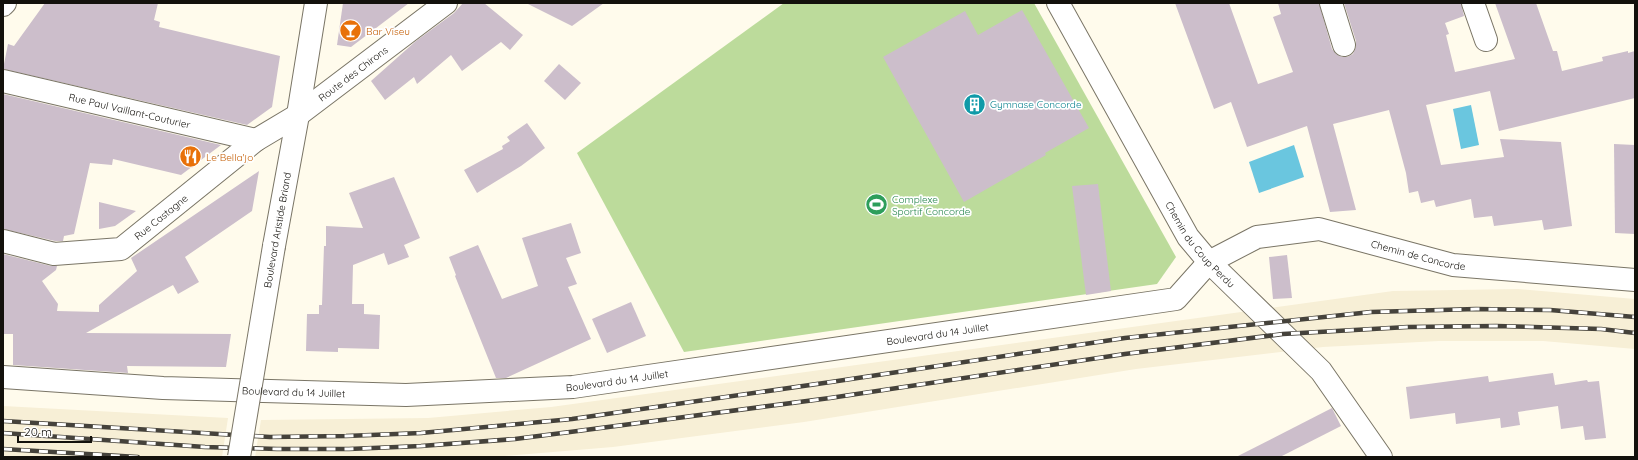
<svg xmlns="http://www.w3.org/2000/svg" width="1638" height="460" viewBox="0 0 1638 460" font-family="Quicksand,sans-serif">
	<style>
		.built { fill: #f7efd6 }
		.green { fill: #bcdb9b }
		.water { fill: #6ac6df }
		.building { fill: #ccbecb }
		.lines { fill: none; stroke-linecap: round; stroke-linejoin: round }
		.minor-casing { stroke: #7a7566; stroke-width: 24 }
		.major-casing { stroke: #7a7566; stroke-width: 24 }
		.minor { stroke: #fff; stroke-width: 22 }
		.major { stroke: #fff; stroke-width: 22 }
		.rail-casing { stroke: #45423b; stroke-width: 4.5 }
		.rail { stroke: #fff; stroke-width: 3; stroke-dasharray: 9; stroke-linecap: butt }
		.major-bridge-casing { stroke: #7a7566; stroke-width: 24; stroke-linecap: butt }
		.major-bridge { stroke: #fff; stroke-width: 22 }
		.labels { text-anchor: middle; stroke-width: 3.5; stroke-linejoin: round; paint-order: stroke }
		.food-label { font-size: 10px; fill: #c56008; stroke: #fff; text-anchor: start }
		.street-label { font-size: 10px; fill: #13110c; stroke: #fff }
		.culture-label { font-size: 10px; fill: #0d838f; stroke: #fff; text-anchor: start }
		.leisure-label { font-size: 10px; fill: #27864d; stroke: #fff; text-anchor: start }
	</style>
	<rect width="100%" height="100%" fill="#fffbec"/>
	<g class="built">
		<path d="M 1518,289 L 1635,299 L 1635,349 L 1543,341 L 1439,341 L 1323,347 L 1136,369 L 804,422 L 613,447 L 493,457 L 255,457 L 261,420 L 428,418 L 551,407 L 1393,291 Z"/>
		<path d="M 3,406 L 228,418 L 222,457 L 3,457 Z"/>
	</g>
	<path class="green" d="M 784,3 L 1034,3 L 1176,257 L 1157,284 L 684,352 L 577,153 Z"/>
	<g class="water">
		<path d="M 1471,105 L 1479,145 L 1461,149 L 1453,109 Z"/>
		<path d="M 1294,145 L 1304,177 L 1259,193 L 1249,162 Z"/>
	</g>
	<g class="building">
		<path d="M 45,3 L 158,3 L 154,20 L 160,22 L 159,27 L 280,56 L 272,107 L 247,125 L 3,69 L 8,44 L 14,46 Z"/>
		<path d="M 343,3 L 409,3 L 351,47 L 337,45 Z"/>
		<path d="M 463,3 L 484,3 L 523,35 L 510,50 L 501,42 L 462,71 L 451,55 L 417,84 L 414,77 L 385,100 L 371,81 L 416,41 L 454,13 Z"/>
		<path d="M 526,3 L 604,3 L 572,26 Z"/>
		<path d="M 1175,3 L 1229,3 L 1258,84 L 1293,72 L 1273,17 L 1281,14 L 1278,3 L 1319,3 L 1332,49 L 1336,54 L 1342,57 L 1347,57 L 1353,54 L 1356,47 L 1356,41 L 1344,3 L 1461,3 L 1464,16 L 1445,23 L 1449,34 L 1446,35 L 1455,72 L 1515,59 L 1495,3 L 1536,3 L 1553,51 L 1557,51 L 1562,71 L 1603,61 L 1602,57 L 1628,51 L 1628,53 L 1635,51 L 1635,98 L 1499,131 L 1490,91 L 1426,105 L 1441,165 L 1504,157 L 1500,139 L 1561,142 L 1572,226 L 1544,230 L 1542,220 L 1494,226 L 1492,216 L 1474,218 L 1471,199 L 1436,207 L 1434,200 L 1421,203 L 1418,191 L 1409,193 L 1406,173 L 1389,110 L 1333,124 L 1356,210 L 1330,212 L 1307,126 L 1247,147 L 1231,102 L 1214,109 Z"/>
		<path d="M 1022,10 L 1089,128 L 1045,153 L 1046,155 L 964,202 L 883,57 L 965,11 L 978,35 Z"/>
		<path d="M 559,64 L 581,83 L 565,100 L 544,81 Z"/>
		<path d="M 3,94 L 221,145 L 181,175 L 113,159 L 112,165 L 90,163 L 74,234 L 64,236 L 63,241 L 55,241 L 3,229 Z"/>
		<path d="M 527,123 L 545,148 L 521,166 L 477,193 L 464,170 L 503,149 L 502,146 L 510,141 L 507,137 Z"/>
		<path d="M 1614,144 L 1635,145 L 1635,234 L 1615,233 Z"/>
		<path d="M 259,171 L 252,211 L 185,257 L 199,282 L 178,294 L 173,285 L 86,333 L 231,334 L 226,367 L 127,366 L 128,373 L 13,365 L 13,334 L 3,334 L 3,254 L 51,266 L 57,266 L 56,270 L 42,281 L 58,304 L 57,311 L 99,312 L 99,305 L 137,271 L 131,258 Z"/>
		<path d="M 394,177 L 420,238 L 404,245 L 409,257 L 388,265 L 384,253 L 353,265 L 352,304 L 364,304 L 364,314 L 380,315 L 379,349 L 338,348 L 338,352 L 306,351 L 307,314 L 319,314 L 319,305 L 322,305 L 324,246 L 326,246 L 326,226 L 363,228 L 349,193 Z"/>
		<path d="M 1098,184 L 1111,291 L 1086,295 L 1072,186 Z"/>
		<path d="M 99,202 L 136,211 L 115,226 L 99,229 Z"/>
		<path d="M 571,223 L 581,253 L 566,258 L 577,284 L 568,287 L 591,339 L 506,378 L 496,378 L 455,276 L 456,275 L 449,257 L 478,245 L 502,299 L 538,286 L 522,238 Z"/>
		<path d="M 1287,255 L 1292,298 L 1273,299 L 1269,257 Z"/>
		<path d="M 631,302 L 646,336 L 607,353 L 592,319 Z"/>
		<path d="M 1553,373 L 1555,385 L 1587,380 L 1588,382 L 1599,381 L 1606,438 L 1585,440 L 1583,426 L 1561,429 L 1558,406 L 1518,412 L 1520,425 L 1501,428 L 1500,418 L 1456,424 L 1455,413 L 1410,419 L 1406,387 L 1488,376 L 1489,382 Z"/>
		<path d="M 1332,408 L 1341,426 L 1280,457 L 1236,457 Z"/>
	</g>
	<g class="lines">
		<defs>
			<g id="minor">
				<path id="s1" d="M 1058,3 L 1188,237 L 1209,262 L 1321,371 L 1381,457"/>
				<path d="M 1331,3 L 1344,45"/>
				<path d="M 1473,3 L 1486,40"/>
				<path d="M 3,5 L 5,3"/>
				<path id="s2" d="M 3,81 L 256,140"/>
				<path id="s3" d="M 3,241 L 54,254 L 121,249 L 256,140 L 298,115 L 446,3"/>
				<path id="s4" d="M 3,377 L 163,388 L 406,395 L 573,387 L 1176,299 L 1209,262 L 1257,237 L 1319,229 L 1453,265 L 1635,280"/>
			</g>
			<path id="major" d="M 274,246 L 298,115 L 316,3"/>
		</defs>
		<use href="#minor" class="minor-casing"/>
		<use href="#major" class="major-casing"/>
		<use href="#minor" class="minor"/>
		<use href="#major" class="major"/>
		<defs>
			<g id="rail">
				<path d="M 3,421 L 270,437 L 346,436 L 421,433 L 572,419 L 831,382 L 1125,338 L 1371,312 L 1476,309 L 1550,310 L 1635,317"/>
				<path d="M 3,433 L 205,447 L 277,449 L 349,449 L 421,446 L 515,439 L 570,432 L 830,398 L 1125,354 L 1283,334 L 1408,327 L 1496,326 L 1601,329 L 1635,333"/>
				<path d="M 3,449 L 138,457"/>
			</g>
		</defs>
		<use href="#rail" class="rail-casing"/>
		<use href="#rail" class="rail"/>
		<defs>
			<path id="major-bridge" d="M 239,457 L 274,246"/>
		</defs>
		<use href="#major-bridge" class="major-bridge-casing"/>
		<use href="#major-bridge" class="major-bridge"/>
	</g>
	<defs>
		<symbol id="bar-disc" viewBox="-11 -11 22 22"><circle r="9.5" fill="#e8710a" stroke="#fff"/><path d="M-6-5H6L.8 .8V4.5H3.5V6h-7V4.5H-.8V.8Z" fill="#fff"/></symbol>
		<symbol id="building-disc" viewBox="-11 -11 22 22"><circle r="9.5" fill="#0f9aa8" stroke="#fff"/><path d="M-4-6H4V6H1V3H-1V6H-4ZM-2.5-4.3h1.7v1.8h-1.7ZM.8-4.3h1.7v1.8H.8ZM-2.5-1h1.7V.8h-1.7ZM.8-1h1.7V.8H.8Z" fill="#fff"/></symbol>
		<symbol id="restaurant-disc" viewBox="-11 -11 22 22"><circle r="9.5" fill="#e8710a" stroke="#fff"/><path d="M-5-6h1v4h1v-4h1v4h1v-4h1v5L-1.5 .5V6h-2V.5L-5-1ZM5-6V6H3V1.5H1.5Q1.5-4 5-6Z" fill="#fff"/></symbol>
		<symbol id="stadium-disc" viewBox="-11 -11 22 22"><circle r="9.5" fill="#2e9e5b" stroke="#fff"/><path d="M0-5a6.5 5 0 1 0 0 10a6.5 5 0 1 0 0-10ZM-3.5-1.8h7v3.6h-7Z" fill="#fff"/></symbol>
	</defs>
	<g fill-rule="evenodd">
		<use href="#bar-disc" x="338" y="18" width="25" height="25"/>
		<use href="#building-disc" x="962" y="92" width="25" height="25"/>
		<use href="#restaurant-disc" x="178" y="144" width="25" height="25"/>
		<use href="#stadium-disc" x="864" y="192" width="25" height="25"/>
	</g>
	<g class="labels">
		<g class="food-label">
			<text x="366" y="35">Bar Viseu</text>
			<text x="206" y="161">Le Bella'jo</text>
		</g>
		<g class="street-label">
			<text dy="4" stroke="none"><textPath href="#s3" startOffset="411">Route des Chirons</textPath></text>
			<text dy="4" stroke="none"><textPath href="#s2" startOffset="130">Rue Paul Vaillant-Couturier</textPath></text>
			<text dy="4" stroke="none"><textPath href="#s3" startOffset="171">Rue Castagne</textPath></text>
			<text transform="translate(277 230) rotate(-80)" y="4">Boulevard Aristide Briand</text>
			<text dy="4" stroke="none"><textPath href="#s1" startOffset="281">Chemin du Coup Perdu</textPath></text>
			<text dy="4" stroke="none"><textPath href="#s4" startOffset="1449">Chemin de Concorde</textPath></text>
			<text dy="4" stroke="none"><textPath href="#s4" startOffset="939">Boulevard du 14 Juillet</textPath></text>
			<text dy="4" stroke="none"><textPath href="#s4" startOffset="615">Boulevard du 14 Juillet</textPath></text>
			<text dy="4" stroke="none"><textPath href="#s4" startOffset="291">Boulevard du 14 Juillet</textPath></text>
		</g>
		<g class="culture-label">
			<text x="990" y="108">Gymnase Concorde</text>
		</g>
		<g class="leisure-label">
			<text x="892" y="203">Complexe<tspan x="892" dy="12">Sportif Concorde</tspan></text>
		</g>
	</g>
	<rect width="1638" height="460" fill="none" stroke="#13110c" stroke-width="8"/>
	<path d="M18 436v6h73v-6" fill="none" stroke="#13110c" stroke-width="2"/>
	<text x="24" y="436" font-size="12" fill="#13110c" stroke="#ffffff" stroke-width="3" paint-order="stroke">20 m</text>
</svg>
